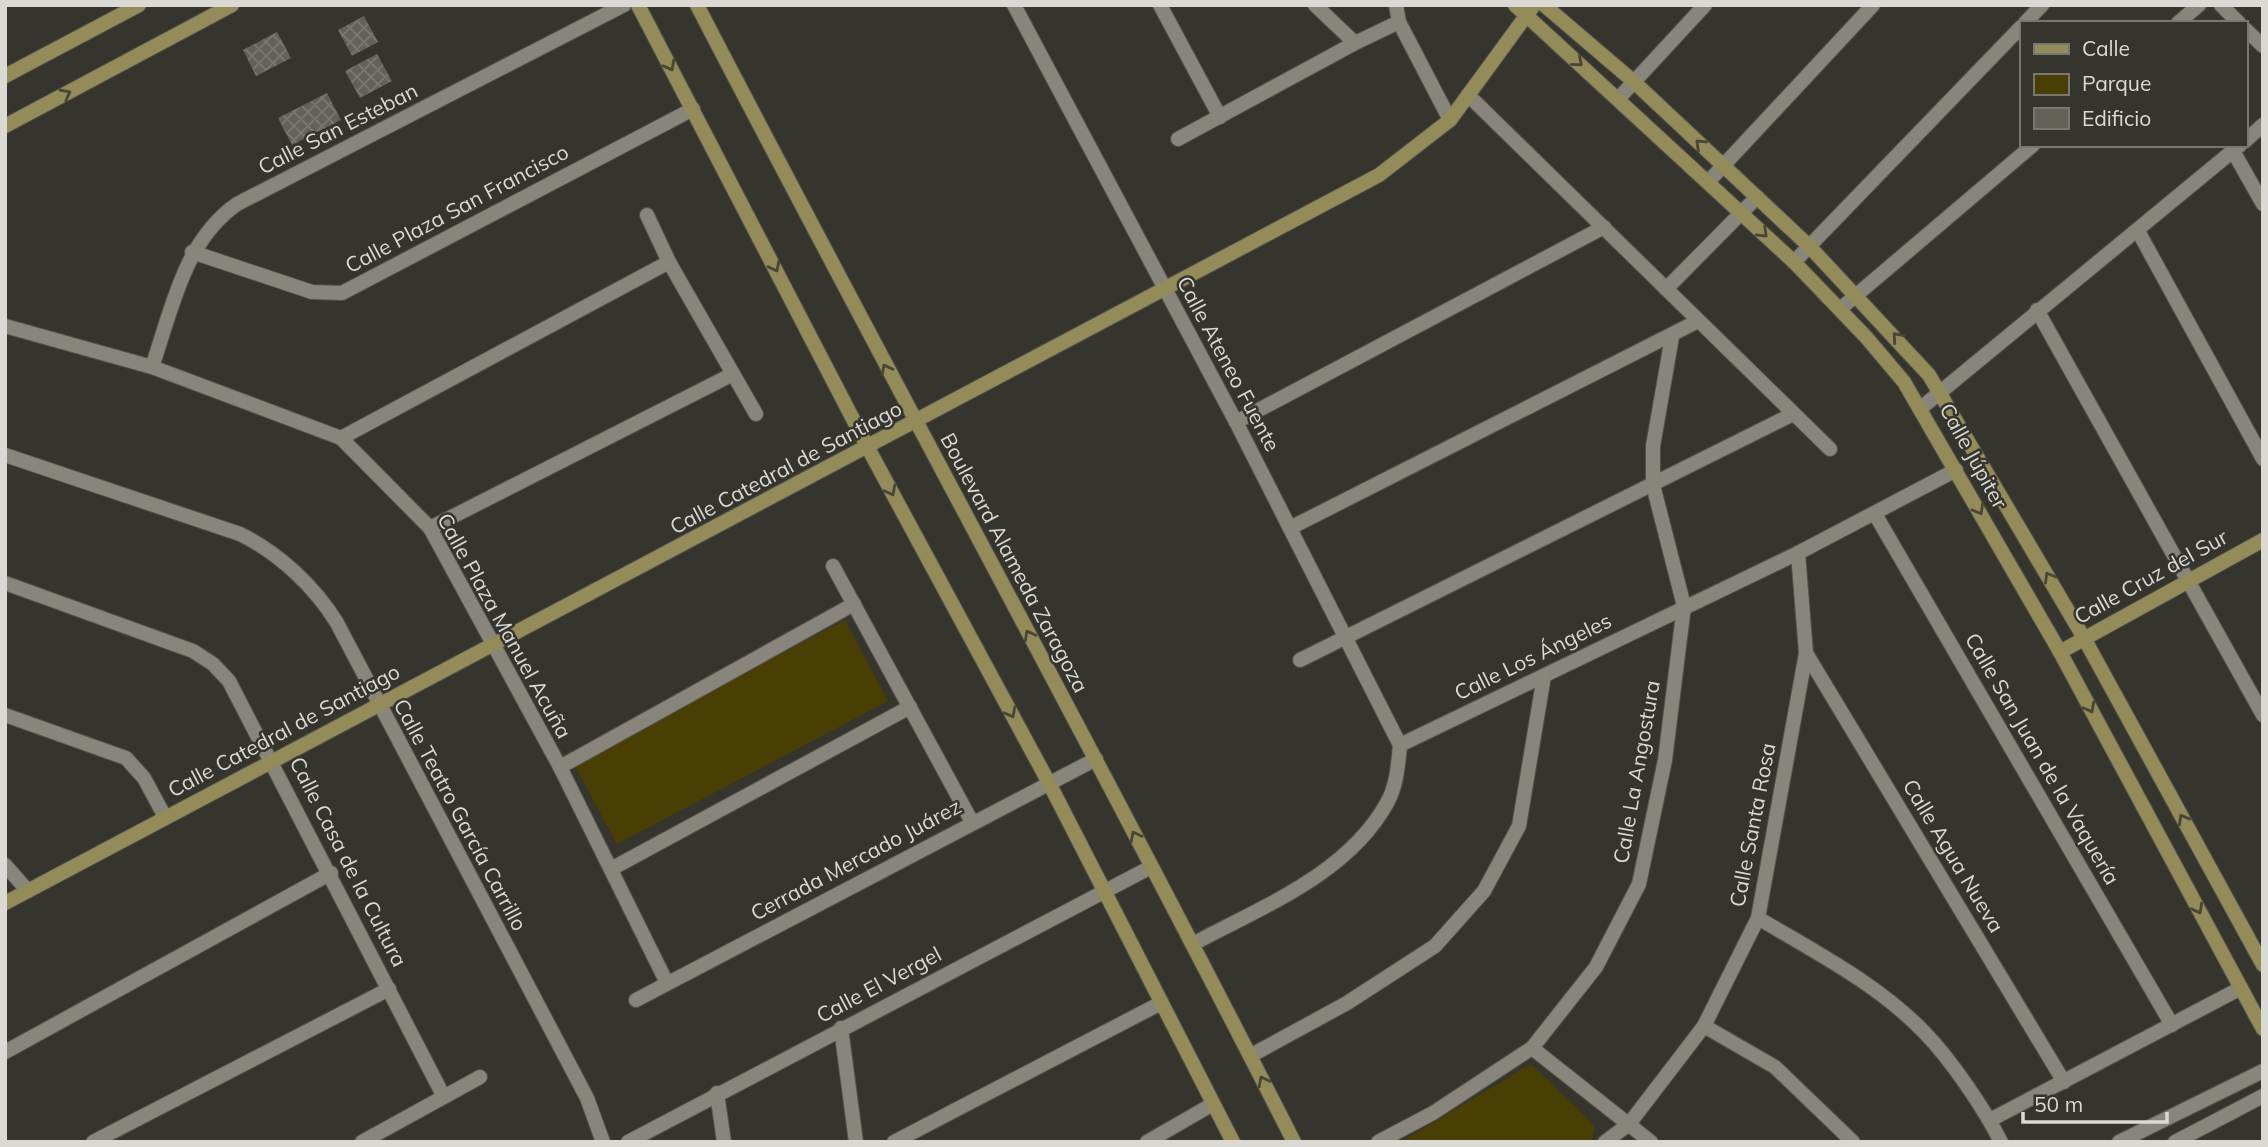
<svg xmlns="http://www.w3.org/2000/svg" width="2268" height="1147" viewBox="0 0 2268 1147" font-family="Mulish,sans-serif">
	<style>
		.green { fill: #493f04 }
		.building { fill: url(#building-cross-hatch) }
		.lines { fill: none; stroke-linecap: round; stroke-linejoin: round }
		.street-casing { stroke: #53514b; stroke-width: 16 }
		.secondary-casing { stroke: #53514b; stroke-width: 16 }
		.street { stroke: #87857c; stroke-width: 14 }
		.secondary { stroke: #938b5a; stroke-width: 14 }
		.oneway { stroke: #494636 }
		.labels { text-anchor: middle; stroke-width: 5; stroke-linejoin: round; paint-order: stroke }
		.street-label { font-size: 21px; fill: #dad9d4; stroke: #36352d }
	</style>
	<defs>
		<pattern id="building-cross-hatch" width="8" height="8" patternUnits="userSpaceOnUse" patternTransform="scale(1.75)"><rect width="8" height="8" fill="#636259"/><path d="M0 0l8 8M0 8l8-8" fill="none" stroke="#797870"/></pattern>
	</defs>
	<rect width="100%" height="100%" fill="#36352d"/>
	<g class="green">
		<path d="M 845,620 L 888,701 L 617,844 L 574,764 Z"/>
		<path d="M 1531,1064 L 1595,1126 L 1591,1142 L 1401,1142 Z"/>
	</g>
	<g class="building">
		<path d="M 364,16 L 378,42 L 352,56 L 338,30 Z"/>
		<path d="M 277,32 L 291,58 L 256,76 L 243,50 Z"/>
		<path d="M 377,54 L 392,81 L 360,98 L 345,71 Z"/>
		<path d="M 327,93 L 341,120 L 292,145 L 278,118 Z"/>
	</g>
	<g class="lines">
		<defs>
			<g id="street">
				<path d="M 1014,5 L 1236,422 L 1400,745"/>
				<path d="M 1160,5 L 1220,117"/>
				<path d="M 1315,5 L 1355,43"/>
				<path d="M 1396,5 L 1399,22 L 1450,120"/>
				<path d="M 2221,5 L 2239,23"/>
				<path d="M 2025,23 L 2042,5"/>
				<path d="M 2178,23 L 2199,5"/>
				<path d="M 2245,29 L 2263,46"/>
				<path d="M 1468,95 L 1830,449"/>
				<path d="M 1619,98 L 1705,5"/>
				<path d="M 1178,139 L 1355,43 L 1399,22"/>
				<path d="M 2245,141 L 2263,125"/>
				<path d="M 2233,151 L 2263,204"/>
				<path d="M 1708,182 L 1873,5"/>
				<path d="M 647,215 L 669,262 L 756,414"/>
				<path d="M 2138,231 L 2263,459"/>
				<path d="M 192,252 L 312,292 L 342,293 L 693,109"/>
				<path d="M 1794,262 L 2021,27"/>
				<path d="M 1666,289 L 1757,197"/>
				<path d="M 1840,309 L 2033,145"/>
				<path d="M 2037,310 L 2263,715"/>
				<path d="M 5,326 L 152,367 L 341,438 L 430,528 L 560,767 L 667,983"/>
				<path d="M 152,367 C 172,309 184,241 237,204 L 624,5"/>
				<path d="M 1921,408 L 2240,145"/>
				<path d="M 1236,422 L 1604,227"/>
				<path d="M 341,438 L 669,262"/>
				<path d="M 5,455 L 240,534 C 279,553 315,587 337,623 L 587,1098 L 603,1142"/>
				<path d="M 1875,514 L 2172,1025"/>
				<path d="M 430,528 L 733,374"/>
				<path d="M 1290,528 L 1698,321"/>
				<path d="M 833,566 L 972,822"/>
				<path d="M 5,583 L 193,651 L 213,664 L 229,681 L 444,1097"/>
				<path d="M 1806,653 L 2064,1082"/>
				<path d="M 1300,660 L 1793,414"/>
				<path d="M 5,715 L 126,758 L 144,778 L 165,817"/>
				<path d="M 1400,745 L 1798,553 L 1956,470"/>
				<path d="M 560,767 L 854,604"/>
				<path d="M 5,865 L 28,891"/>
				<path d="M 611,869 L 910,707"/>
				<path d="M 1758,918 C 1815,952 1878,984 1925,1033 C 1951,1060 1984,1108 2001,1142"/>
				<path d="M 1193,944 C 1261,907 1347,875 1387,803 C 1397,785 1398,765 1400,745"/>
				<path d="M 636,1000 L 1096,759"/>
				<path d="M 1704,1026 L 1775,1067 L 1853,1142"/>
				<path d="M 841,1028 L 856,1142"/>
				<path d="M 1532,1048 L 1651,1142"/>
				<path d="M 5,1052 L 331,873"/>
				<path d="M 1250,1056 L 1347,1003 L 1435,946 L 1484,891 L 1519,826 L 1544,676"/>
				<path d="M 717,1093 L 724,1142"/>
				<path d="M 1990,1120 L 2241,988"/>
				<path d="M 93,1142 L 389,989"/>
				<path d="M 362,1142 L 480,1077"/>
				<path d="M 628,1142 L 1151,867"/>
				<path d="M 894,1142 L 1161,1003"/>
				<path d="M 1147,1142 L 1213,1104"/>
				<path d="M 1378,1142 L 1433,1113 L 1532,1048 L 1596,967 L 1639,884 L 1665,760 L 1684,606 L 1653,485 L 1653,446 L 1672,337"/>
				<path d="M 1605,1142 L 1629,1124 L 1704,1026 L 1758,918 L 1806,653 L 1798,553"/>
				<path d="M 2119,1142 L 2263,1071"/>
				<path d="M 2175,1142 L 2263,1096"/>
			</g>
			<g id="secondary">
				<path d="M 638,5 L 868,448 L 1049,783 L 1233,1142"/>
				<path d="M 697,5 C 894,385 1100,760 1294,1142"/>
				<path d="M 1515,5 L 1794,262 L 1866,337 L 1904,382 L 2060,652 L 2263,1029"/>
				<path d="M 1544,5 L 1633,81 L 1809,246 L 1929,375 L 2084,638 L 2263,965"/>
				<path d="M 5,76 L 139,5"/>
				<path d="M 5,126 L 232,5"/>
				<path d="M 2060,652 L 2263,540"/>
				<path d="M 5,903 L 1379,175 L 1450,120 L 1534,5"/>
			</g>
		</defs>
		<use href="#street" class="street-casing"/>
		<use href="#secondary" class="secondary-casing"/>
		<use href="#street" class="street"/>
		<use href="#secondary" class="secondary"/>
	</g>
	<defs><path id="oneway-chevron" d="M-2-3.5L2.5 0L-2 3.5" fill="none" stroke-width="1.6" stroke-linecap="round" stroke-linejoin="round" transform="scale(1.75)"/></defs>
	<g class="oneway">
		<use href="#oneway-chevron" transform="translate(1578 62) rotate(41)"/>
		<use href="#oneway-chevron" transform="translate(670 66) rotate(62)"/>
		<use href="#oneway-chevron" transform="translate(66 94) rotate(-28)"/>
		<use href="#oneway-chevron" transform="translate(1700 144) rotate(-137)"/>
		<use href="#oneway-chevron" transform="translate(1763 233) rotate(44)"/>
		<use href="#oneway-chevron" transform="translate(775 267) rotate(63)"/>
		<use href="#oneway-chevron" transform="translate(1897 337) rotate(-132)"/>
		<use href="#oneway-chevron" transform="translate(886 369) rotate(-118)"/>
		<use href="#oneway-chevron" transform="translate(891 491) rotate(62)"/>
		<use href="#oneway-chevron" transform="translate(1979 510) rotate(60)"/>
		<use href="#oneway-chevron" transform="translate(2049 577) rotate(-120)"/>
		<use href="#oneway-chevron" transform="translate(1029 635) rotate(-118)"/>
		<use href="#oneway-chevron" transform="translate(2090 708) rotate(62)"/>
		<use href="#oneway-chevron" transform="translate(1011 713) rotate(62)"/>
		<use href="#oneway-chevron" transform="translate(2183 819) rotate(-119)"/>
		<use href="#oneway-chevron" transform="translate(1135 836) rotate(-117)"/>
		<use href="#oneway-chevron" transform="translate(2198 909) rotate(62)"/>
		<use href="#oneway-chevron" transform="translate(1263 1081) rotate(-117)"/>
	</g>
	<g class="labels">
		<g class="street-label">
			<text transform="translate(338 129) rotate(-27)" y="7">Calle San Esteban</text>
			<text transform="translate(457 209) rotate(-28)" y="7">Calle Plaza San Francisco</text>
			<text transform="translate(1228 364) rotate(62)" y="7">Calle Ateneo Fuente</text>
			<text transform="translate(1973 456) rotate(61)" y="7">Calle Júpiter</text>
			<text transform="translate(786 468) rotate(-28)" y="7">Calle Catedral de Santiago</text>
			<text transform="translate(1014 563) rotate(62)" y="7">Boulevard Alameda Zaragoza</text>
			<text transform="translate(2151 577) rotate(-29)" y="7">Calle Cruz del Sur</text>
			<text transform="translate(504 626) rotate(61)" y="7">Calle Plaza Manuel Acuña</text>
			<text transform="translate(1533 657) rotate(-26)" y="7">Calle Los Ángeles</text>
			<text transform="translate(284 731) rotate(-28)" y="7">Calle Catedral de Santiago</text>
			<text transform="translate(2042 759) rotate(60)" y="7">Calle San Juan de la Vaquería</text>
			<text transform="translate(1637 772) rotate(-80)" y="7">Calle La Angostura</text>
			<text transform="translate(460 815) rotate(62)" y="7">Calle Teatro García Carrillo</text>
			<text transform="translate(1753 825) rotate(-79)" y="7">Calle Santa Rosa</text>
			<text transform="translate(1953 856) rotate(59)" y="7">Calle Agua Nueva</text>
			<text transform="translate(856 860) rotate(-28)" y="7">Cerrada Mercado Juárez</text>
			<text transform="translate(348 862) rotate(63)" y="7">Calle Casa de la Cultura</text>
			<text transform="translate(879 985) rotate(-28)" y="7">Calle El Vergel</text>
		</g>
	</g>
	<rect width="2268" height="1147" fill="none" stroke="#dad9d4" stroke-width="14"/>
	<rect x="2020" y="21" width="228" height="126" fill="#36352d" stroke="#787770" stroke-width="2"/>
	<rect x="2034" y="44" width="35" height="10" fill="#938b5a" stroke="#787770" stroke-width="2"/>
	<text x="2082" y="56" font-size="21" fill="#dad9d4">Calle</text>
	<rect x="2034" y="74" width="35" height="21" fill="#493f04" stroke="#787770" stroke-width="2"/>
	<text x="2082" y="91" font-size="21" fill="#dad9d4">Parque</text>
	<rect x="2034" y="108" width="35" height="21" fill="#636259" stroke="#787770" stroke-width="2"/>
	<text x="2082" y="126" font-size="21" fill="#dad9d4">Edificio</text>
	<path d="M2023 1112v10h144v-10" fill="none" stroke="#dad9d4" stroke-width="3.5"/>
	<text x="2034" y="1112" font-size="21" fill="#dad9d4" stroke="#36352d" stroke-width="5" paint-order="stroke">50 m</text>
</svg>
